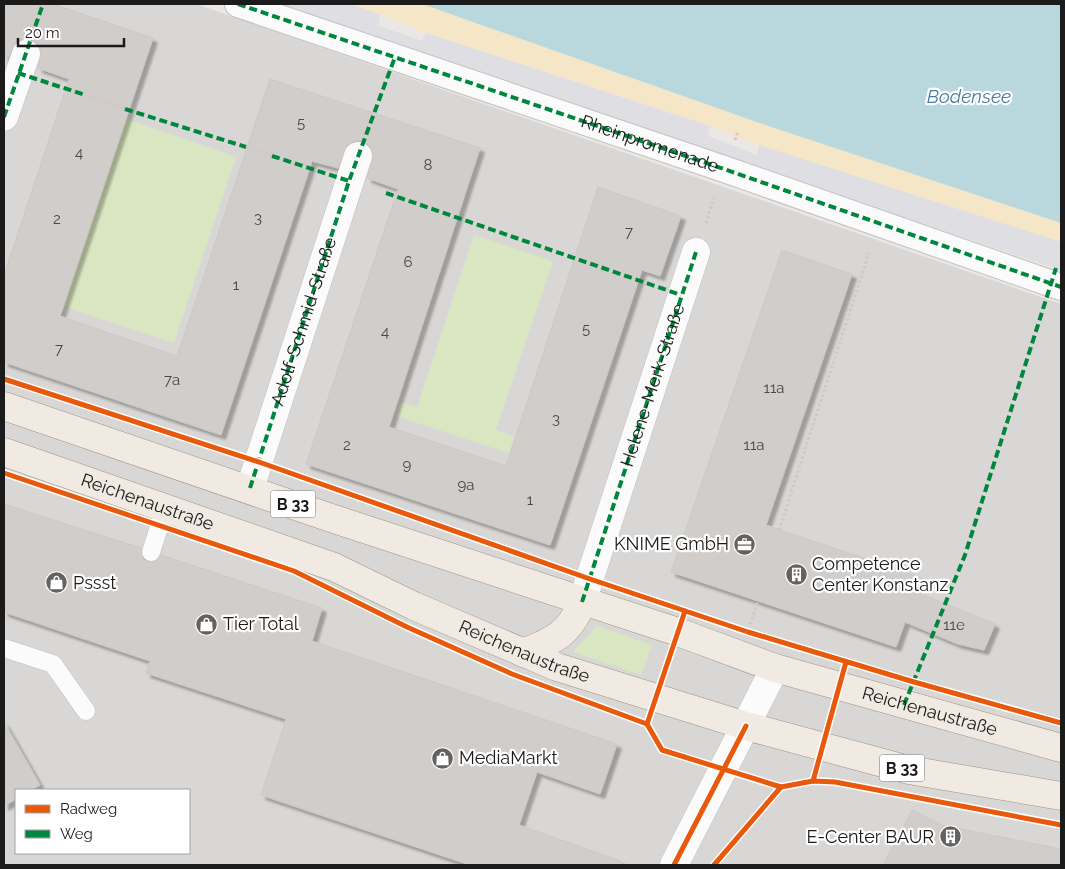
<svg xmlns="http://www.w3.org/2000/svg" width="1065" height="869" viewBox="0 0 1065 869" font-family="Raleway,sans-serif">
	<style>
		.residential { fill: #d9d7d5; fill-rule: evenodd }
		.grass { fill: #d9e6c2 }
		.sand { fill: #f4e6c7 }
		.parking { fill: #d8d7d5 }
		.plaza { fill: #dedee3 }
		.water { fill: #b8d8dd }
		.building { fill: #d1cdcb; stroke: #cdc9c5; filter: url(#shadow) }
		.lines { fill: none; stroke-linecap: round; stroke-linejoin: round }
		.service-casing { stroke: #c2c1c0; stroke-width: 19 }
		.pedestrian-casing { stroke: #c2c1c0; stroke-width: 28 }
		.minor-casing { stroke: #c2c1c0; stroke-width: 29 }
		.primary-casing { stroke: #9f9282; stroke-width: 29 }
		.path { stroke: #d5c6c4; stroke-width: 3; stroke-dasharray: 2.5 2.5; stroke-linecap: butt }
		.service { stroke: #fcfbfb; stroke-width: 18 }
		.pedestrian { stroke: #fcfbfb; stroke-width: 26 }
		.minor { stroke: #fcfbfb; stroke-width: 28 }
		.primary { stroke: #f0eae3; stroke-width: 28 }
		.quiet { stroke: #00873e; stroke-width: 4; stroke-dasharray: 8 4; stroke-linecap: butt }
		.cycleway-casing { stroke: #fff; stroke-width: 8 }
		.cycleway { stroke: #e8590c; stroke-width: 5 }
		.labels { text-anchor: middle; stroke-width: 4.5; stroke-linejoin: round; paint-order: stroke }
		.number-label { font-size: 15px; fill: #484847 }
		.shield { fill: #fff; stroke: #5f5f5f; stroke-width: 1 }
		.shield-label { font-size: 16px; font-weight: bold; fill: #1b1b1b }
		.street-label { font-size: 18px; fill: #1b1b1b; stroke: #fff }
		.poi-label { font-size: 18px; fill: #1b1b1b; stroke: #fff; text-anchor: start }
		.water-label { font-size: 19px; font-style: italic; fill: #487ba0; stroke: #fff }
	</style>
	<defs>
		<filter id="shadow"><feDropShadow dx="4.5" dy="4.5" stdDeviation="1" flood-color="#0004"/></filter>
	</defs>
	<rect width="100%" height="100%" fill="#eae7e4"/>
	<path class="residential" d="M 4,4 L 196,4 L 1061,304 L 1061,865 L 4,865 ZM 16,790 L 189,790 L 189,853 L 16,853 Z"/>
	<g class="grass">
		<path d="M 118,116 L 236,157 L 174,343 L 62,306 Z"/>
		<path d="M 474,235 L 553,261 L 496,430 L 514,436 L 509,453 L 396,416 L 401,402 L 417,407 Z"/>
		<path d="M 596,625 L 652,645 L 641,675 L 573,652 C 580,640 589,641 596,625 Z"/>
	</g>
	<path class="sand" d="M 349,4 L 422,4 L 754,121 L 1061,223 L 1061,242 L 759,145 L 710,126 L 426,33 L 380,14 Z"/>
	<path class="parking" d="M 4,621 L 132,676 L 277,724 L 249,810 L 418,865 L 109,865 L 102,853 L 189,853 L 189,790 L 66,790 L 4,679 Z"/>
	<path class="plaza" d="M 264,4 L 349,4 L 380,14 L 379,26 L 422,41 L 426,33 L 710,126 L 708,136 L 757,155 L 759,145 L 1061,242 L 1061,270 Z"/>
	<path class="water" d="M 422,4 L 1061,4 L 1061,223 L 754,121 Z"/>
	<g class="building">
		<path d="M 4,4 L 53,4 L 153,38 L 60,316 L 177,356 L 270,79 L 480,148 L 389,427 L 506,466 L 598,187 L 681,216 L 660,276 L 642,270 L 550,545 L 306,464 L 398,189 L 367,178 L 373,153 L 370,146 L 363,141 L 354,141 L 347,145 L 338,168 L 312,161 L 221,435 L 4,362 L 4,275 L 69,79 L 38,68 L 41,51 L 37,43 L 31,39 L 23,39 L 16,42 L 8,58 L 4,57 Z"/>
		<path d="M 782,250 L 852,274 L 766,525 L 920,577 L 915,591 L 995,624 L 984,650 L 958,644 L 905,622 L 896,647 L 671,572 Z"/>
		<path d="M 4,504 L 141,548 L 143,559 L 148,562 L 158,560 L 161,555 L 322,608 L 312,641 L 617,744 L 600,794 L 537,772 L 519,825 L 621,861 L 621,865 L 470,865 L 261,795 L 286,719 L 146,673 L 150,661 L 4,612 Z"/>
		<path d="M 4,722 L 40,785 L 31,790 L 16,790 L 16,799 L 4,806 Z"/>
		<path d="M 912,810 L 941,825 L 1061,849 L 1061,865 L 883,865 Z"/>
	</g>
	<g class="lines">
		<defs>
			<g id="service">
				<path d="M 151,552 L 165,509"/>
				<path d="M 4,648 L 53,664 L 86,711"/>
			</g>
			<path id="pedestrian" d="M 238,4 L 724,169 L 1061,287"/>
			<g id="minor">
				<path d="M 4,117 L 26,54"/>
				<path d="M 250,488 L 358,156"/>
				<path id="s1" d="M 582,602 L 696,252"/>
				<path d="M 674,865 L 775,668"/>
			</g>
			<g id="primary">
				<path id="s2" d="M 4,406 L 331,518 L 678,632 L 775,668 L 1061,748"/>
				<path id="s3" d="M 4,452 L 334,567 L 414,606 L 557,667 L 746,726 L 909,770 L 1061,796"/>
				<path d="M 523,653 C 553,641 570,634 582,602"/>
			</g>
		</defs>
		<use href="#service" class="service-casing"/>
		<use href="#pedestrian" class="pedestrian-casing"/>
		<use href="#minor" class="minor-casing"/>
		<use href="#primary" class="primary-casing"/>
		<g class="path">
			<path d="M 85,95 L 125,109"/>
			<path d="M 735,140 L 738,131"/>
			<path d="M 246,147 L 272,156"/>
			<path d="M 706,223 L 714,198"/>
			<path d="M 779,530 L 869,253"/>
			<path d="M 750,624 L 758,601"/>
		</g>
		<use href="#service" class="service"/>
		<use href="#pedestrian" class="pedestrian"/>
		<use href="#minor" class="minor"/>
		<use href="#primary" class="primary"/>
		<g class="quiet">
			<path id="s4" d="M 238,4 L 724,169 L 1061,287"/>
			<path d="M 18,73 L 85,95"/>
			<path d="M 125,109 L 246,147"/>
			<path d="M 4,117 L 43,4"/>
			<path d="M 272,156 L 349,181"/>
			<path d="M 386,193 L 681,295"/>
			<path id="s5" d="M 250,488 L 349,181 L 395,57"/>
			<path d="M 582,602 L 696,252"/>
			<path d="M 904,705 L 965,555 L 1056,268"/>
		</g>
		<defs>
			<g id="cycleway">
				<path d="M 4,379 L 259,462 L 590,579 L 748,632 L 914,682 L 1061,723"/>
				<path d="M 4,473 L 294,571 L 407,627 L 512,674 L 647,724 L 662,750 L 781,787 L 813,781 L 835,782 L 1061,825"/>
				<path d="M 647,724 L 685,611"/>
				<path d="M 813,781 L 846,662"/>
				<path d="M 674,865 L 746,726"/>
				<path d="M 714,865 L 781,787"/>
			</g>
		</defs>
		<use href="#cycleway" class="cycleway-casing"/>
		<use href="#cycleway" class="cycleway"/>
	</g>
	<defs>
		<symbol id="office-disc" viewBox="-11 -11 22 22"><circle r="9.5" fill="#636261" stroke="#fff"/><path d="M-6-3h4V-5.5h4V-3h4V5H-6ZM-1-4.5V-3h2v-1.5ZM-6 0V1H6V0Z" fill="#fff"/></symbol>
		<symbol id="building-disc" viewBox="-11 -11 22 22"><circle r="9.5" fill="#636261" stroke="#fff"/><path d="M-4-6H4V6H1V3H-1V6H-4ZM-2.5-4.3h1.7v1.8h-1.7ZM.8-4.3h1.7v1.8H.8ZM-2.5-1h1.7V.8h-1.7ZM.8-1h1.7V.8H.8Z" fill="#fff"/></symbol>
		<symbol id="shop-disc" viewBox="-11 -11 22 22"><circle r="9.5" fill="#636261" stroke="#fff"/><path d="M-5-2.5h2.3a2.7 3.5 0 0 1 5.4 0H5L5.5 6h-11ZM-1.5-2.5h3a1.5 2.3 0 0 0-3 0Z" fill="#fff"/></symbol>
	</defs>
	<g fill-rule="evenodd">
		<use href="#office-disc" x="732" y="532" width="25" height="25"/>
		<use href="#building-disc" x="784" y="562" width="25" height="25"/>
		<use href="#shop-disc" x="44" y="570" width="25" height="25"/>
		<use href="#shop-disc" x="194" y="612" width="25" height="25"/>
		<use href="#shop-disc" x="430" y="746" width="25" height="25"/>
		<use href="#building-disc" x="938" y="824" width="25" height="25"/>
	</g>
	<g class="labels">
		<g class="number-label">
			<text x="301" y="128">5</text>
			<text x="79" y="158">4</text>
			<text x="428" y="170">8</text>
			<text x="258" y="223">3</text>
			<text x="57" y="224">2</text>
			<text x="629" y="237">7</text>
			<text x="408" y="267">6</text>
			<text x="236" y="290">1</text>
			<text x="586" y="334">5</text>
			<text x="385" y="337">4</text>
			<text x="59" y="354">7</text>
			<text x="172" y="385">7a</text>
			<text x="774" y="393">11a</text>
			<text x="556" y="424">3</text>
			<text x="347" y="450">2</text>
			<text x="754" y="450">11a</text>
			<text x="407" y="470">9</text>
			<text x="466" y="490">9a</text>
			<text x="530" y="505">1</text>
			<text x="954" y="630">11e</text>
		</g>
		<g class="shield">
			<rect x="270.5" y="490.5" width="45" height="27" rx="4"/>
			<rect x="879.5" y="754.5" width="45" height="27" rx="4"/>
		</g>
		<g class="shield-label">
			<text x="293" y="510">B 33</text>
			<text x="902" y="774">B 33</text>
		</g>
		<g class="street-label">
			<text dy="6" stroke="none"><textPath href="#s4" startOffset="435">Rheinpromenade</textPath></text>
			<text dy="6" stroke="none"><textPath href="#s5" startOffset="175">Adolf-Schmid-Straße</textPath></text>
			<text dy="6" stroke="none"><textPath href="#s1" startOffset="228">Helene-Merk-Straße</textPath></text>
			<text dy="6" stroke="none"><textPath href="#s3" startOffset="152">Reichenaustraße</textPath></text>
			<text dy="6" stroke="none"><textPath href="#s3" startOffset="558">Reichenaustraße</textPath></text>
			<text dy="6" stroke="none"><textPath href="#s2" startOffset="975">Reichenaustraße</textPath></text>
		</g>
		<g class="poi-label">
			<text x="729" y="550" text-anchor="end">KNIME GmbH</text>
			<text x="812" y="570">Competence<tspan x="812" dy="21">Center Konstanz</tspan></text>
			<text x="73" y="589">Pssst</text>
			<text x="223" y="630">Tier Total</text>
			<text x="459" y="764">MediaMarkt</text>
			<text x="934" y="843" text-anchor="end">E-Center BAUR</text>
		</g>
		<g class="water-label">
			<text x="969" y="103">Bodensee</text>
		</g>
	</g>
	<rect width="1065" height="869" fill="none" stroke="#1b1b1b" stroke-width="10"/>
	<rect x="15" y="789" width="175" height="65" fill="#ffffff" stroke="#a4a4a4"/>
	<rect x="25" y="805" width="25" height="8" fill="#e8590c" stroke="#a4a4a4"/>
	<text x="60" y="814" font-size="15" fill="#1b1b1b">Radweg</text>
	<rect x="25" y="830" width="25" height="8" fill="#00873e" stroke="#a4a4a4"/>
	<text x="60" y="839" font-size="15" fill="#1b1b1b">Weg</text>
	<path d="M18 38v8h106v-8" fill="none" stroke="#1b1b1b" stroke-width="2.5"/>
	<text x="25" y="38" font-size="15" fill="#1b1b1b" stroke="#ffffff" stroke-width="4" paint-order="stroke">20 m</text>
</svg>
